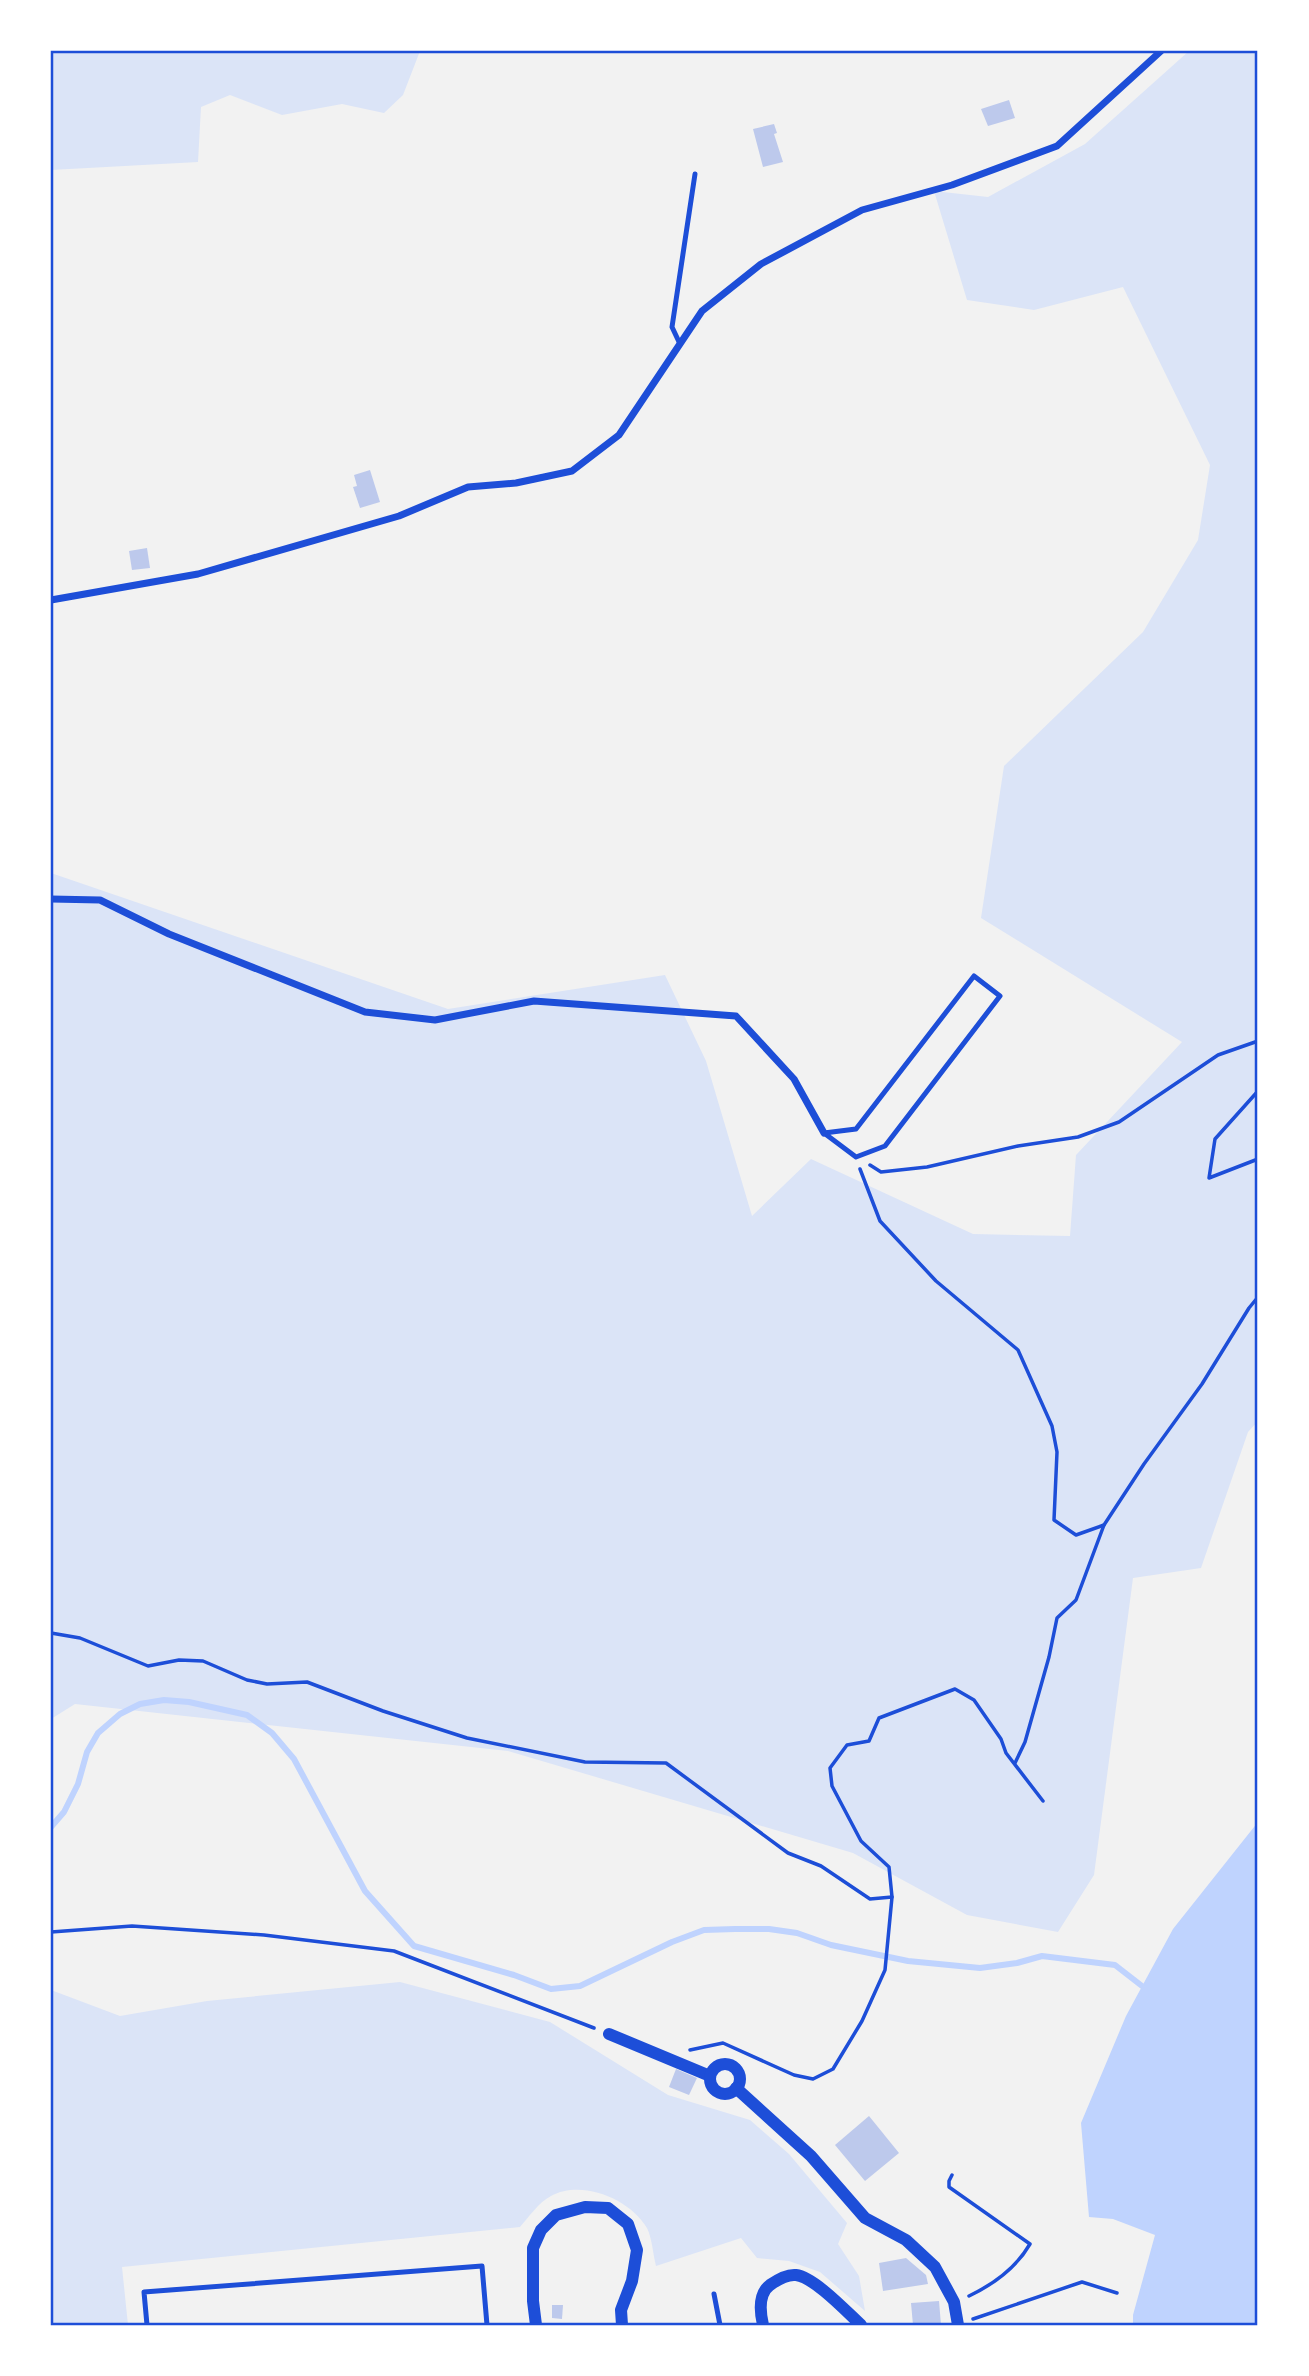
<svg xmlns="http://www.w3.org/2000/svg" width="1309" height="2376" viewBox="0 0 1309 2376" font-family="'Archivo Narrow',sans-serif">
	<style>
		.green { fill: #dbe4f7 }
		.water { fill: #bfd3fe }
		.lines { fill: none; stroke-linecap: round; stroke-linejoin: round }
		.stream { stroke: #bfd3fe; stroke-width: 6 }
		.building { fill: #bdc9ec }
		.path { stroke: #1d4ed8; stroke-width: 3.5 }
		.service { stroke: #1d4ed8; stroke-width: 5 }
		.minor { stroke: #1d4ed8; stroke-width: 7 }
		.tertiary { stroke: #1d4ed8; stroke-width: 12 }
		.neatline { fill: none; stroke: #1d4ed8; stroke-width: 2.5 }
	</style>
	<rect width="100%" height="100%" fill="#f2f2f2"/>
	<g class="green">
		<path d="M 51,51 L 420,51 L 403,95 L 384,113 L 342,104 L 282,115 L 230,95 L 201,107 L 198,162 L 51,170 Z"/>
		<path d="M 1189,51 L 1258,51 L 1258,1421 L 1248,1432 L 1201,1568 L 1133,1578 L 1094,1875 L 1058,1932 L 967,1915 L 853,1853 L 508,1751 L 75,1704 L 51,1719 L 51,873 L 448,1009 L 665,975 L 706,1061 L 752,1216 L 811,1159 L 973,1234 L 1070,1236 L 1076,1155 L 1182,1042 L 981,918 L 1004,766 L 1143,632 L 1198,540 L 1210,465 L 1123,287 L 1034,310 L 967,300 L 934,191 L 988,197 L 1085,144 Z"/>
		<path d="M 400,1982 L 550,2022 L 668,2095 L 750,2120 L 789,2154 L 847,2223 L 838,2244 L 859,2276 L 865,2311 L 820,2272 L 789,2261 L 757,2258 L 741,2238 L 656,2266 C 653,2254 652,2238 647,2228 C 630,2199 582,2179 551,2196 C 539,2202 528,2218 520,2227 L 122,2267 L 128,2325 L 51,2325 L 51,1990 L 120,2016 L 207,2001 Z"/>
	</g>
	<path class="water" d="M 1258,1822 L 1258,2325 L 1133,2325 L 1133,2315 L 1155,2235 L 1113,2219 L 1089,2217 L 1081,2123 L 1126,2016 L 1173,1929 Z"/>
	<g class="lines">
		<path class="stream" d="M 51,1827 L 64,1812 L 78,1784 L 87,1752 L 98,1733 L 120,1714 L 140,1704 L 164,1700 L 189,1702 L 247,1715 L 272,1733 L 294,1759 L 365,1891 L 414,1946 L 514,1975 L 551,1989 L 580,1986 L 672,1942 L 704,1930 L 735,1929 L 769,1929 L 797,1933 L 831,1945 L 908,1961 L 980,1968 L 1017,1963 L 1042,1956 L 1115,1965 L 1142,1986"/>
	</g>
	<g class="building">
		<path d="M 1009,100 L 1015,118 L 988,126 L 981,109 Z"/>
		<path d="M 774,124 L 777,133 L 774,134 L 783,162 L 763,167 L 753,129 Z"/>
		<path d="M 370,470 L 380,502 L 360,508 L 353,487 L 357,486 L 354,475 Z"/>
		<path d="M 147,548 L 150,568 L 132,570 L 129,551 Z"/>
		<path d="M 676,2069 L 697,2078 L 689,2095 L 669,2087 Z"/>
		<path d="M 869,2116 L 899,2153 L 865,2181 L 835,2145 Z"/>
		<path d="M 906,2258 L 926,2275 L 928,2284 L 883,2291 L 879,2263 Z"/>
		<path d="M 939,2301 L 941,2325 L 913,2325 L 911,2303 Z"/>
		<path d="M 552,2305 L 563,2305 L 562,2319 L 552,2318 Z"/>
	</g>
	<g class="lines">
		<g class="path">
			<path d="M 1258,1091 L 1215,1139 L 1209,1178 L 1258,1159"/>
			<path d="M 870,1165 L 881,1172 L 927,1167 L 1018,1146 L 1078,1137 L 1119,1122 L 1218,1055 L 1258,1041"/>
			<path d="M 860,1169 L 880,1221 L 936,1281 L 1018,1350 L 1052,1426 L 1057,1452 L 1054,1520 L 1076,1535 L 1104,1525"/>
			<path d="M 51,1633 L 80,1638 L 148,1666 L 179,1660 L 203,1661 L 247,1680 L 267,1684 L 307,1682 L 383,1711 L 467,1738 L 585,1762 L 666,1763 L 788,1853 L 821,1866 L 870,1899 L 892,1897"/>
			<path d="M 1015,1763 L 1025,1742 L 1049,1657 L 1057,1618 L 1076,1600 L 1104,1525 L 1144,1464 L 1202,1384 L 1249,1308 L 1258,1297"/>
			<path d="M 51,1932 L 132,1926 L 264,1935 L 394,1951 L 594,2028"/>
			<path d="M 690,2050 L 723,2043 L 794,2075 L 813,2079 L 833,2069 L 862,2021 L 885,1970 L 892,1897 L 889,1867 L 861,1841 L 832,1786 L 830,1768 L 847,1745 L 869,1741 L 879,1718 L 955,1689 L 974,1700 L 1001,1739 L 1006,1753 L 1043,1801"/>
			<path d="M 952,2175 L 949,2181 L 949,2187 L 1030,2244 C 1016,2268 994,2284 969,2296"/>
			<path d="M 973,2319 L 1082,2282 L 1117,2293"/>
		</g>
		<g class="service">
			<path d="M 680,344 L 672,327 L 695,174"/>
			<path d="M 974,976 L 1000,996 L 885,1146 L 856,1157 L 824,1133 L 856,1129 Z"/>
			<path d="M 714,2294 L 720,2325"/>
			<path d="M 147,2325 L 144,2292 L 482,2266 L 487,2325"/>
		</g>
		<g class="minor">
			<path d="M 51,600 L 198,574 L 399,516 L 468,487 L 516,483 L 572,471 L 619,435 L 702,311 L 761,264 L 862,210 L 952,185 L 1057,146 L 1161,51"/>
			<path d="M 51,899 L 100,900 L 169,934 L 365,1012 L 435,1020 L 534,1001 L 736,1016 L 794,1079 L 824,1133"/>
		</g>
		<g class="tertiary">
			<path d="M 609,2034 L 710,2076"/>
			<circle cx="725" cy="2079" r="15"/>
			<path d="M 736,2088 L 811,2156 L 865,2218 L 906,2240 L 935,2267 L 954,2302 L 958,2325"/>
			<path d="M 536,2325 L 533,2301 L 533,2248 L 541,2230 L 556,2215 L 585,2207 L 608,2208 L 628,2224 L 637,2250 L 632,2281 L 621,2310 L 622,2325"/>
			<path d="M 763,2325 C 760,2312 758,2294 770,2285 C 777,2280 787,2274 796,2275 C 814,2277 847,2312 861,2325"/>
		</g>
	</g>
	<rect width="1309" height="2376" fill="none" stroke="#ffffff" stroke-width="105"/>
	<rect x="52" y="52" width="1204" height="2272" class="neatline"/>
</svg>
